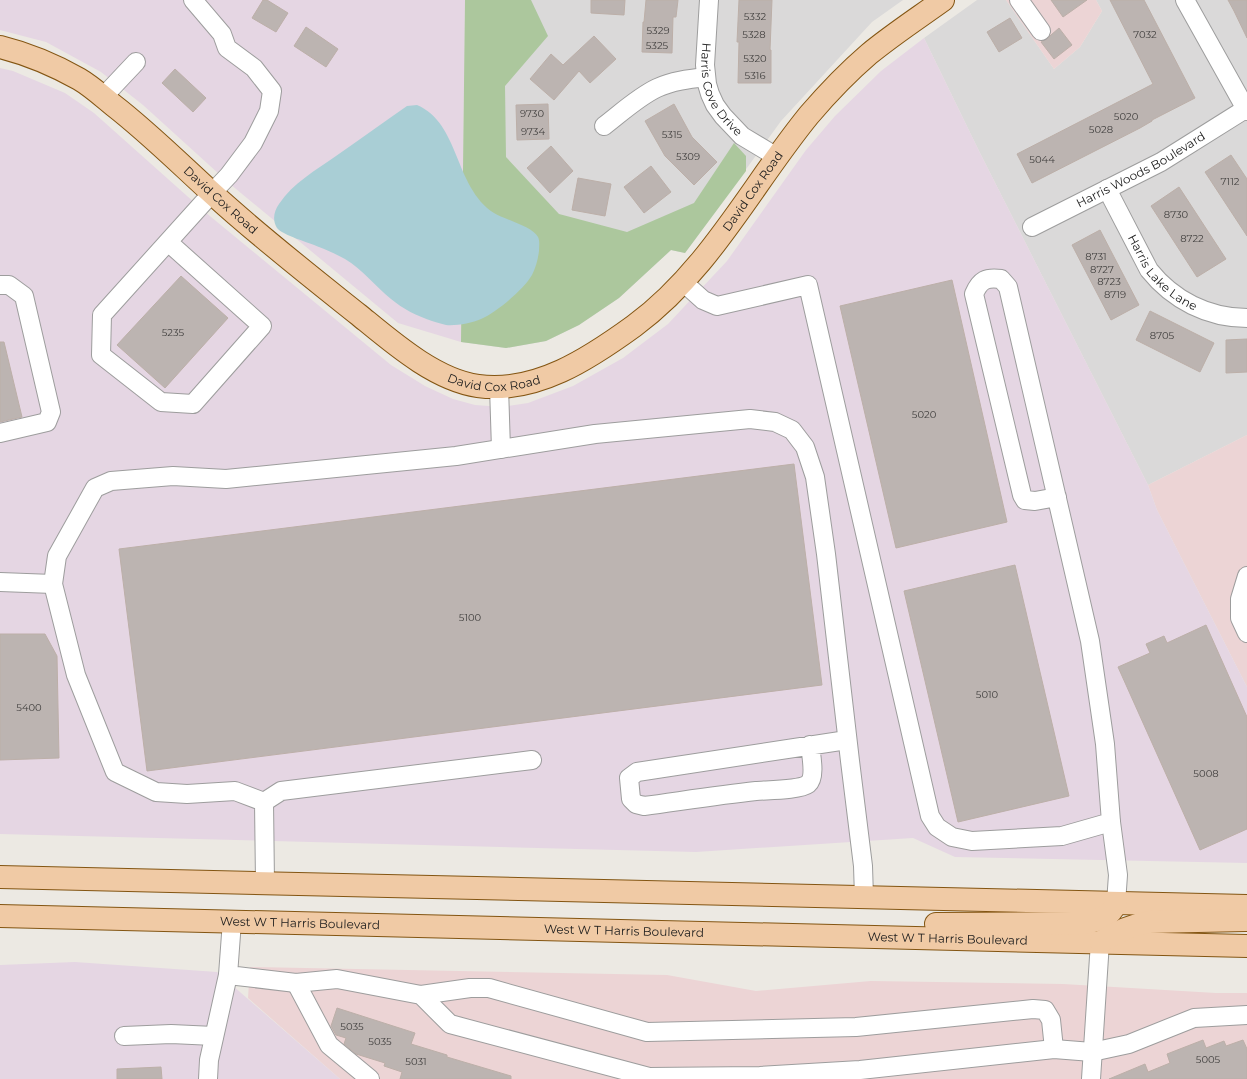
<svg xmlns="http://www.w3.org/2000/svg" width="1247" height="1079" viewBox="0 0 1247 1079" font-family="Montserrat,sans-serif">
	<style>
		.residential { fill: #dad9d9 }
		.commercial { fill: #ecd4d5 }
		.industrial { fill: #e5d6e3 }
		.forest { fill: #acc79d }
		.water { fill: #a9ced5 }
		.building { fill: #bcb4b1; stroke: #bcafa8 }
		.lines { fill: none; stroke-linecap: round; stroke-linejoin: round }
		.minor-casing { stroke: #9d9d9d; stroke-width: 20 }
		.major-casing { stroke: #835512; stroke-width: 24 }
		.minor { stroke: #fff; stroke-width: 18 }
		.major { stroke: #f0caa5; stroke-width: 22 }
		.labels { text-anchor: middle; stroke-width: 3; stroke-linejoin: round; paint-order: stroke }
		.number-label { font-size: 10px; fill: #444241 }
		.street-label { font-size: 12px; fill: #1c1c1c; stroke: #fff }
	</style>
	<rect width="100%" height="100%" fill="#ece9e3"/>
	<g class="residential">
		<path d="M 465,0 L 903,0 L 872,22 L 781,121 L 685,253 L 671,250 L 619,298 L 579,325 L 546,341 L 506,348 L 461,342 Z"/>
		<path d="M 977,0 L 1006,0 L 1054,69 L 1080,47 L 1102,11 L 1096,0 L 1247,0 L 1247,435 L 1148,485 L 979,151 L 924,38 Z"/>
	</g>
	<g class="commercial">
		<path d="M 1006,0 L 1096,0 L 1102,11 L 1080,47 L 1054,69 Z"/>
		<path d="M 1247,435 L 1247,687 L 1157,510 L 1148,485 Z"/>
		<path d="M 250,967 L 667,975 L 756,991 L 871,981 L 1063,984 L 1216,993 L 1247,993 L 1247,1079 L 340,1079 L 248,998 Z"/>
	</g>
	<g class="industrial">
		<path d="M 0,0 L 465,0 L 461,342 L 398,323 L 230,184 L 143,105 L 101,72 L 46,42 L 0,30 Z"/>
		<path d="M 924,38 L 979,151 L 1148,485 L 1157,510 L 1247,687 L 1247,863 L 955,857 L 913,838 L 696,852 L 0,834 L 0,68 L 13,71 L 65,93 L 94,113 L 205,212 L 391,365 L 425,386 L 453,399 L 475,405 L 502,407 L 528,403 L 573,386 L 623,358 L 668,324 L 727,261 L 806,150 L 835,116 L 881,71 Z"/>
		<path d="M 75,962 L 217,972 L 340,1079 L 0,1079 L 0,965 Z"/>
	</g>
	<path class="forest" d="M 465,0 L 531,0 L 548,36 L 505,86 L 506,157 L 559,214 L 627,232 L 694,203 L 734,143 L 746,156 L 746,171 L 685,253 L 671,250 L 619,298 L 579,325 L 546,341 L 506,348 L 461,342 Z"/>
	<path class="water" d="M 417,105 C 460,123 454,187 494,213 C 504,219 533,227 538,237 C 540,241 539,246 539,251 C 538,259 536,267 532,275 C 524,289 497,312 481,319 C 472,323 456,326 446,325 C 441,324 436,322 432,321 C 417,316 403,309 391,299 C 375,286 363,270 345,259 C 337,255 328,250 319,247 C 310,243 282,235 277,228 C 272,220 274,211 279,204 C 293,183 316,170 336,156 C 360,139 383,123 407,106 Z"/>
	<g class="building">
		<path d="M 263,0 L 267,0 L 288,13 L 276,32 L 252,18 Z"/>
		<path d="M 591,0 L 625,0 L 624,15 L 591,13 Z"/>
		<path d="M 646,0 L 678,0 L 676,17 L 673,17 L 672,53 L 642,52 L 643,22 L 644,22 Z"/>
		<path d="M 739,0 L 772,0 L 770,50 L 771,50 L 771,83 L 738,83 L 739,42 L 737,42 Z"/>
		<path d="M 1051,0 L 1087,0 L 1063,17 Z"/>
		<path d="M 1110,0 L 1144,0 L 1195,98 L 1152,120 L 1152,121 L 1140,128 L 1032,183 L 1017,154 L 1153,84 Z"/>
		<path d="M 1228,0 L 1247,0 L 1247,38 L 1234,11 Z"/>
		<path d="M 1010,18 L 1022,38 L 999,52 L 987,32 Z"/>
		<path d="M 306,27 L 338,49 L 326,67 L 294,46 Z"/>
		<path d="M 1059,28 L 1072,45 L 1054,59 L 1041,42 L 1047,39 L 1051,35 Z"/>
		<path d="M 594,36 L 616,59 L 590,83 L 579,71 L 554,100 L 530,79 L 551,54 L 563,65 Z"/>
		<path d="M 175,69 L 206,98 L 193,112 L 162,83 Z"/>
		<path d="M 548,104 L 549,139 L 517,140 L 516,105 Z"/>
		<path d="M 674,104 L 692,137 L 717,162 L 694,185 L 665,156 L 645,121 Z"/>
		<path d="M 551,146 L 573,171 L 550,193 L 527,168 Z"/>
		<path d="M 1231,155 L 1247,179 L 1247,236 L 1205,172 Z"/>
		<path d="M 651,166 L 671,192 L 644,213 L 624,187 Z"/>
		<path d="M 578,178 L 611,184 L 605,216 L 572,210 Z"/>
		<path d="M 1179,187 L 1226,259 L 1197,277 L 1151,206 Z"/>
		<path d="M 1100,230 L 1139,305 L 1111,320 L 1072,245 Z"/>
		<path d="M 181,276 L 228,318 L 165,388 L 117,345 Z"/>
		<path d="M 952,280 L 1007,522 L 896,548 L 840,306 Z"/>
		<path d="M 1150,311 L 1214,343 L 1200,372 L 1136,340 Z"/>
		<path d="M 1247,339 L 1247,372 L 1226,373 L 1226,340 Z"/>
		<path d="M 0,342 L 4,342 L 22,417 L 0,422 Z"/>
		<path d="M 794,464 L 822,685 L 147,771 L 119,549 Z"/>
		<path d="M 1015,565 L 1069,796 L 958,822 L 904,591 Z"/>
		<path d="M 1206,625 L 1247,717 L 1247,829 L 1200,850 L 1118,667 L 1150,653 L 1146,644 L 1164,636 L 1167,643 Z"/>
		<path d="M 0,634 L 45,634 L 57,656 L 59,758 L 0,760 Z"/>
		<path d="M 337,1008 L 415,1033 L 411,1044 L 447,1055 L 447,1057 L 511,1076 L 511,1079 L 400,1079 L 402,1072 L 384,1066 L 385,1063 L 356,1054 L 344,1044 L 346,1038 L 336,1035 L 331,1026 Z"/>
		<path d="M 1203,1040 L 1206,1048 L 1224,1041 L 1226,1046 L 1243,1040 L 1247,1049 L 1247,1079 L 1109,1079 L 1145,1064 L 1148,1072 L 1170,1063 L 1167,1054 Z"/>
		<path d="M 161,1067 L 162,1079 L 117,1079 L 117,1069 Z"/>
	</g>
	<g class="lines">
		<defs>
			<g id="minor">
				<path id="s1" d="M 709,0 L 705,65 L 707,84 L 710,94 L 715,105 L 723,116 L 742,136 L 777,157"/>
				<path d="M 1019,0 L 1041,31"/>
				<path d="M 1185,0 L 1247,111"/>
				<path d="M 103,97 L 136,62"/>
				<path d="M 604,126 C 621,113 638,97 657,88 C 672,81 689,79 706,77"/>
				<path id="s2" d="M 1107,189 L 1149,270 C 1173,300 1208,318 1247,318"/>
				<path id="s3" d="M 1032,227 L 1161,162 L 1247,108"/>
				<path d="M 168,242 L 262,326 L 193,404 L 161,402 L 101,355 L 102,315 L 212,193 L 229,175 L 253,143 L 269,111 L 272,91 L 254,68 L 227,48 L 222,34 L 193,0"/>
				<path d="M 683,282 L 703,300 L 717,306 L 808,285 L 930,816 L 937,827 L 952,837 L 972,841 L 1062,836 L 1111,822 L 1105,744 L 1090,641 L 1008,287 L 1001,279 C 986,277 980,280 974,294 L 1022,495 L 1025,500 L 1035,501 L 1057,497"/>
				<path d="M 0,285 L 9,285 L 24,296 L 51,412 L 47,422 L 0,433"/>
				<path d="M 499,387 L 501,449"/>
				<path d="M 1247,576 L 1240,599 L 1240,618 L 1247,633"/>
				<path d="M 0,582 L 53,584"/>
				<path d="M 810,745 C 811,755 816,777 808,784 C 800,790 768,790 756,791 C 719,795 681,801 644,806 L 636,804 L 631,799 L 629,778 L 637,772 L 847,740"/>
				<path d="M 264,802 L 281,791 L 532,760"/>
				<path d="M 1111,822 L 1118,875 L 1116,903"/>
				<path d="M 265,883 L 264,802 L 235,791 L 187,794 L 156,792 L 115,772 L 76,675 L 53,584 L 57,556 L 95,488 L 111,481 L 173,476 L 226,479 L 456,456 L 595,434 L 750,419 L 775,422 L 792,430 L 805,447 L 815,477 L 826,554 L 850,761 L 863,866 L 864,897"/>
				<path d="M 232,921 L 228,975 L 296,983 L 337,979 L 421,995 L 450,1024 L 649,1077 L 760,1076 L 860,1070 L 1054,1049 L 1092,1052 L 1129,1044 L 1194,1018 L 1247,1015"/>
				<path d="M 296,983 L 329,1045 L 370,1079"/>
				<path d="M 421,995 L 470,988 L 489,988 L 647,1032 L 856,1027 L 1033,1009 L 1045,1010 L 1051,1020 L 1054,1049"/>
				<path d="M 124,1036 L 171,1034 L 214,1036"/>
				<path d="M 208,1079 L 209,1060 L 228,975"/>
				<path d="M 1091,1079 L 1100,942"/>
			</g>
			<g id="major">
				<path id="s4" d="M 0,47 C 28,54 54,65 79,79 C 91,86 102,96 113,105 C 148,132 180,164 213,194 C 260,237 310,276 359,315 C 392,342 435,380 478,386 C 536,394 590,358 634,326 C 709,271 751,186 809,115 C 827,94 848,72 869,54 C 892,35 918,18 943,0"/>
				<path d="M 0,877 L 1247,906"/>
				<path id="s5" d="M 0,916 L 1247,946"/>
				<path d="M 936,924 L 1083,923 C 1099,920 1109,919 1116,903"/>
				<path d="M 1101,942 C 1116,932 1131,925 1149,922 L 1247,920"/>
			</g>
		</defs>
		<use href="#minor" class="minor-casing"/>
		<use href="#major" class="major-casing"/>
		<use href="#minor" class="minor"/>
		<use href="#major" class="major"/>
	</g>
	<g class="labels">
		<g class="number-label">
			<text x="755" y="20">5332</text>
			<text x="658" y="34">5329</text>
			<text x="754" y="38">5328</text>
			<text x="1145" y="38">7032</text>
			<text x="657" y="49">5325</text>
			<text x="755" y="62">5320</text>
			<text x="755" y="79">5316</text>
			<text x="532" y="117">9730</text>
			<text x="1126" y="120">5020</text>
			<text x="1101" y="133">5028</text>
			<text x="533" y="135">9734</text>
			<text x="672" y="138">5315</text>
			<text x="688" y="160">5309</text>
			<text x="1042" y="163">5044</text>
			<text x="1230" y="185">7112</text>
			<text x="1176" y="218">8730</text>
			<text x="1192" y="242">8722</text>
			<text x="1096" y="260">8731</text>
			<text x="1102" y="273">8727</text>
			<text x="1109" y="285">8723</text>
			<text x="1115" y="298">8719</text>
			<text x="173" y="336">5235</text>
			<text x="1162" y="339">8705</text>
			<text x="924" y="418">5020</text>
			<text x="470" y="621">5100</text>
			<text x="987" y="698">5010</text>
			<text x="29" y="711">5400</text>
			<text x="1206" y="777">5008</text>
			<text x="352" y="1030">5035</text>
			<text x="380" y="1045">5035</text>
			<text x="1208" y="1063">5005</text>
			<text x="416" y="1065">5031</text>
		</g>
		<g class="street-label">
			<text dy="4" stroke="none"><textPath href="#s1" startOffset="94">Harris Cove Drive</textPath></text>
			<text dy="4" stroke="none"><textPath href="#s3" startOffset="123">Harris Woods Boulevard</textPath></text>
			<text dy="4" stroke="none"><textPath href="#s4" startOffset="944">David Cox Road</textPath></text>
			<text dy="4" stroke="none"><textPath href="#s4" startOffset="272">David Cox Road</textPath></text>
			<text dy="4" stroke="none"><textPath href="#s2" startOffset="102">Harris Lake Lane</textPath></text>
			<text dy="4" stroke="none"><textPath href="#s4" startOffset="608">David Cox Road</textPath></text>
			<text dy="4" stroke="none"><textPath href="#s5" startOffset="300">West W T Harris Boulevard</textPath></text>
			<text dy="4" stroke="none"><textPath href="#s5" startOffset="624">West W T Harris Boulevard</textPath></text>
			<text dy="4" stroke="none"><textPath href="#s5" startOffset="948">West W T Harris Boulevard</textPath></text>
		</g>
	</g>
</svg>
